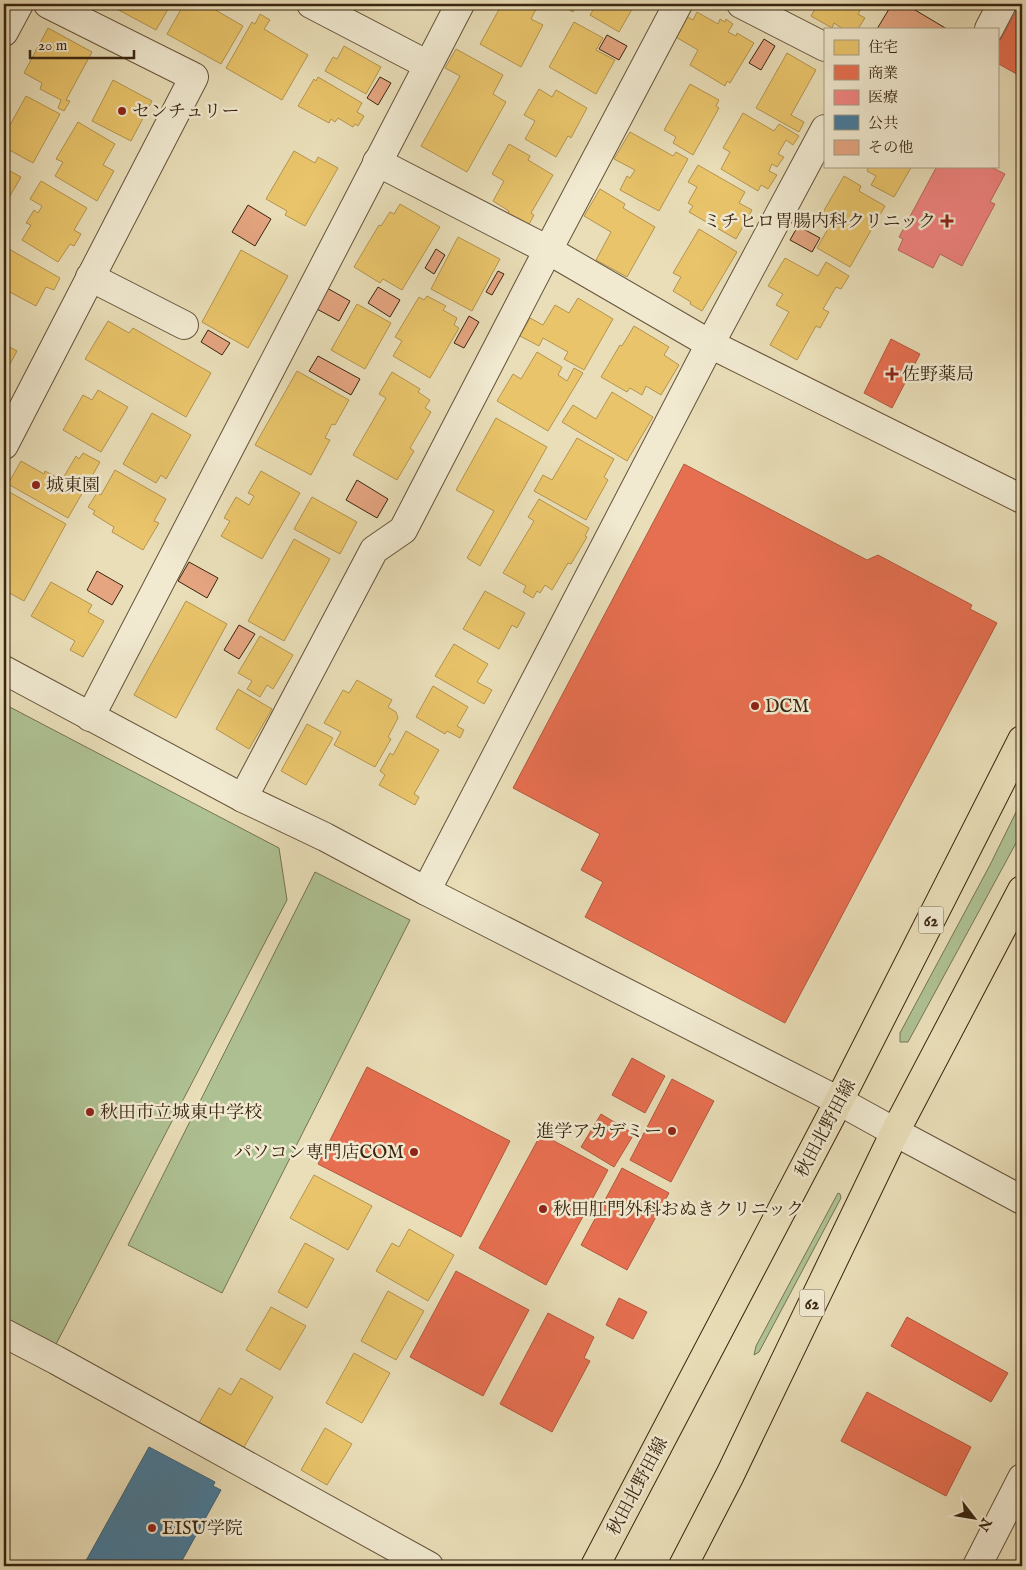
<svg xmlns="http://www.w3.org/2000/svg" width="1026" height="1570" viewBox="0 0 1026 1570" font-family="'IM FELL English','Noto Serif JP',serif">
	<style>
		.green { fill: #afc294; stroke: #747452 }
		.homes { fill: #e9c46a; stroke: #b4944f }
		.shops { fill: #e76f51; stroke: #b3593e }
		.health { fill: #f28482; stroke: #ba6860 }
		.public { fill: #457b9d; stroke: #416173 }
		.building { fill: #e4a580; stroke: #392510 }
		.lines { fill: none; stroke-linecap: round; stroke-linejoin: round }
		.minor-casing { stroke: #65533a; stroke-width: 30 }
		.tertiary-casing { stroke: #65533a; stroke-width: 30 }
		.primary-casing { stroke: #392510; stroke-width: 30 }
		.minor { stroke: #f1ead1; stroke-width: 28 }
		.tertiary { stroke: #f1ead1; stroke-width: 28 }
		.primary { stroke: #e9deb8; stroke-width: 28 }
		.poi-dot { fill: #8f2418; stroke: #f1ead1; stroke-width: 2 }
		.labels { text-anchor: middle; stroke-width: 5; stroke-linejoin: round; paint-order: stroke }
		.shield { fill: #f1ead1; stroke: #70604a; stroke-width: 1 }
		.shield-label { font-size: 16px; font-weight: bold; fill: #392510 }
		.poi-label { font-size: 18px; fill: #392510; stroke: #f1ead1; text-anchor: start }
		.street-label { font-size: 18px; fill: #392510; stroke: #f1ead1 }
	</style>
	<rect width="100%" height="100%" fill="#e9deb8"/>
	<filter id="stains"><feTurbulence type="fractalNoise" baseFrequency=".004" numOctaves="4"/><feColorMatrix values="0 0 0 0 .2 0 0 0 0 .09 0 0 0 0 .02 0 0 0 .5 -.17"/></filter>
	<radialGradient id="worn" r=".72"><stop offset=".6" stop-color="#630" stop-opacity="0"/><stop offset="1" stop-color="#630" stop-opacity=".3"/></radialGradient>
	<g class="green">
		<path d="M 4,704 L 279,848 L 287,900 L 53,1350 L 4,1324 Z"/>
		<path d="M 1022,800 L 1022,832 L 908,1042 L 900,1042 L 900,1033 L 990,865 Z"/>
		<path d="M 315,872 L 410,920 L 222,1293 L 128,1245 Z"/>
		<path d="M 838,1193 L 840,1194 L 841,1198 L 759,1352 L 754,1355 L 756,1346 Z"/>
	</g>
	<g class="homes">
		<path d="M 115,4 L 171,4 L 156,30 L 113,7 Z"/>
		<path d="M 184,4 L 213,4 L 212,8 L 243,26 L 221,64 L 167,34 Z"/>
		<path d="M 502,4 L 532,4 L 537,7 L 531,19 L 543,25 L 521,67 L 480,44 Z"/>
		<path d="M 559,4 L 578,4 L 573,12 Z"/>
		<path d="M 597,4 L 635,4 L 619,32 L 590,15 Z"/>
		<path d="M 818,4 L 864,4 L 858,14 L 865,18 L 858,29 L 843,29 L 834,23 L 832,28 L 811,16 Z"/>
		<path d="M 697,12 L 718,24 L 720,19 L 725,22 L 726,19 L 733,24 L 728,32 L 736,36 L 737,33 L 754,43 L 730,83 L 727,81 L 725,86 L 690,65 L 698,50 L 674,36 L 686,16 L 693,20 Z"/>
		<path d="M 260,14 L 270,20 L 264,29 L 308,55 L 282,100 L 226,68 L 252,22 L 255,24 Z"/>
		<path d="M 574,22 L 603,38 L 596,50 L 615,60 L 596,94 L 549,67 Z"/>
		<path d="M 48,28 L 92,52 L 66,100 L 70,101 L 64,111 L 58,108 L 61,100 L 40,89 L 42,83 L 24,73 Z"/>
		<path d="M 344,46 L 381,67 L 366,94 L 325,71 L 333,57 L 337,59 Z"/>
		<path d="M 456,49 L 503,75 L 493,94 L 506,102 L 467,172 L 421,146 L 460,76 L 445,68 Z"/>
		<path d="M 787,53 L 816,70 L 791,115 L 804,122 L 799,132 L 756,108 Z"/>
		<path d="M 318,77 L 362,103 L 357,112 L 364,116 L 358,126 L 355,124 L 353,127 L 338,118 L 335,122 L 331,119 L 329,123 L 298,106 L 314,79 L 316,81 Z"/>
		<path d="M 113,80 L 152,101 L 131,141 L 92,121 Z"/>
		<path d="M 690,84 L 719,100 L 716,106 L 719,108 L 693,155 L 673,143 L 676,137 L 664,130 Z"/>
		<path d="M 539,89 L 552,97 L 556,90 L 587,108 L 571,138 L 568,136 L 556,157 L 525,139 L 535,121 L 524,115 Z"/>
		<path d="M 26,96 L 60,114 L 33,163 L 4,147 L 4,136 Z"/>
		<path d="M 743,113 L 774,131 L 779,124 L 799,136 L 793,145 L 786,140 L 778,154 L 784,157 L 777,167 L 772,164 L 769,171 L 777,175 L 768,189 L 761,185 L 758,191 L 721,169 L 730,152 L 723,148 Z"/>
		<path d="M 78,122 L 115,144 L 103,165 L 114,171 L 97,201 L 55,176 L 63,162 L 56,159 Z"/>
		<path d="M 630,132 L 673,156 L 676,152 L 688,159 L 659,211 L 620,190 L 627,176 L 630,178 L 635,170 L 614,159 Z"/>
		<path d="M 509,144 L 530,156 L 528,160 L 553,175 L 531,213 L 534,215 L 528,226 L 507,214 L 509,211 L 493,201 L 504,181 L 492,174 Z"/>
		<path d="M 294,151 L 315,163 L 318,157 L 338,168 L 305,226 L 285,215 L 287,211 L 266,199 Z"/>
		<path d="M 698,165 L 745,192 L 739,203 L 752,210 L 736,239 L 689,212 L 693,206 L 688,203 L 697,187 L 688,182 Z"/>
		<path d="M 869,166 L 912,166 L 894,197 L 871,185 L 876,176 L 867,171 Z"/>
		<path d="M 4,169 L 7,171 L 8,170 L 21,177 L 4,206 Z"/>
		<path d="M 844,176 L 861,186 L 859,191 L 885,206 L 850,267 L 817,248 L 833,220 L 822,214 Z"/>
		<path d="M 41,181 L 87,208 L 74,230 L 81,234 L 74,246 L 70,244 L 58,262 L 22,240 L 31,225 L 26,223 L 34,210 L 38,213 L 42,206 L 30,199 Z"/>
		<path d="M 600,189 L 625,204 L 623,208 L 655,227 L 627,277 L 596,260 L 611,232 L 584,216 Z"/>
		<path d="M 400,204 L 440,227 L 402,290 L 383,279 L 380,283 L 354,267 L 379,225 L 381,226 L 390,212 L 394,214 Z"/>
		<path d="M 699,229 L 737,252 L 702,311 L 690,304 L 691,302 L 673,291 L 681,277 L 673,273 Z"/>
		<path d="M 458,237 L 500,259 L 472,311 L 431,289 Z"/>
		<path d="M 9,249 L 60,278 L 54,290 L 46,287 L 36,306 L 4,289 L 4,258 Z"/>
		<path d="M 241,250 L 288,276 L 248,348 L 202,322 Z"/>
		<path d="M 785,258 L 818,276 L 826,262 L 849,276 L 841,289 L 836,287 L 823,309 L 829,312 L 820,328 L 816,326 L 797,360 L 770,345 L 789,312 L 776,305 L 783,294 L 768,286 Z"/>
		<path d="M 427,296 L 446,306 L 443,310 L 457,318 L 454,325 L 459,328 L 430,378 L 393,356 L 402,341 L 395,337 L 419,297 L 424,300 Z"/>
		<path d="M 578,298 L 613,319 L 584,370 L 564,359 L 568,352 L 543,338 L 539,346 L 520,336 L 530,318 L 543,325 L 555,305 L 569,313 Z"/>
		<path d="M 357,304 L 391,323 L 365,369 L 331,350 Z"/>
		<path d="M 108,321 L 129,333 L 133,328 L 211,373 L 186,417 L 85,359 Z"/>
		<path d="M 634,326 L 669,347 L 664,355 L 679,365 L 661,395 L 646,386 L 642,395 L 630,388 L 627,392 L 601,377 L 620,345 L 622,346 Z"/>
		<path d="M 4,344 L 17,351 L 4,375 Z"/>
		<path d="M 537,352 L 562,367 L 558,375 L 567,381 L 574,368 L 583,373 L 548,431 L 497,401 L 513,374 L 521,379 Z"/>
		<path d="M 297,371 L 349,400 L 335,425 L 332,424 L 325,438 L 330,440 L 311,475 L 255,445 Z"/>
		<path d="M 392,372 L 420,389 L 418,392 L 430,400 L 425,408 L 431,412 L 410,448 L 414,451 L 397,480 L 353,455 L 386,398 L 379,394 Z"/>
		<path d="M 98,390 L 128,407 L 101,452 L 63,430 L 83,395 L 92,400 Z"/>
		<path d="M 612,392 L 653,417 L 627,461 L 562,422 L 573,405 L 596,419 Z"/>
		<path d="M 152,413 L 191,435 L 166,479 L 161,475 L 156,483 L 123,464 Z"/>
		<path d="M 496,418 L 547,447 L 480,566 L 467,558 L 494,511 L 456,490 Z"/>
		<path d="M 577,438 L 614,459 L 604,477 L 608,480 L 586,520 L 534,491 L 543,475 L 552,480 Z"/>
		<path d="M 83,453 L 100,462 L 68,518 L 8,484 L 21,461 L 44,474 L 45,471 L 62,480 L 76,456 L 79,459 Z"/>
		<path d="M 115,470 L 166,499 L 154,521 L 159,523 L 143,550 L 112,532 L 114,527 L 93,514 L 95,511 L 88,507 L 97,493 L 101,495 Z"/>
		<path d="M 261,471 L 300,493 L 262,559 L 221,536 L 230,521 L 224,518 L 236,497 L 249,505 L 254,496 L 248,493 Z"/>
		<path d="M 4,489 L 66,524 L 24,601 L 4,590 L 4,544 L 9,534 L 4,531 Z"/>
		<path d="M 312,497 L 357,522 L 340,554 L 294,529 Z"/>
		<path d="M 539,499 L 589,528 L 585,536 L 587,537 L 571,564 L 568,563 L 552,590 L 545,585 L 540,593 L 537,591 L 533,598 L 523,592 L 526,586 L 503,573 L 534,521 L 528,517 Z"/>
		<path d="M 294,539 L 330,559 L 284,641 L 248,621 Z"/>
		<path d="M 51,582 L 92,605 L 88,612 L 104,621 L 83,657 L 70,650 L 75,641 L 31,616 Z"/>
		<path d="M 485,591 L 525,613 L 517,628 L 512,625 L 499,649 L 463,629 Z"/>
		<path d="M 186,601 L 227,624 L 176,718 L 134,695 Z"/>
		<path d="M 260,636 L 293,655 L 273,689 L 267,685 L 260,697 L 247,689 L 252,681 L 238,673 Z"/>
		<path d="M 454,644 L 488,664 L 477,682 L 492,690 L 484,704 L 435,676 Z"/>
		<path d="M 357,680 L 392,700 L 388,707 L 396,712 L 398,718 L 388,737 L 391,739 L 375,767 L 334,745 L 341,732 L 324,723 L 343,690 L 349,693 Z"/>
		<path d="M 433,686 L 468,707 L 457,726 L 464,730 L 460,738 L 447,731 L 445,734 L 416,717 Z"/>
		<path d="M 238,689 L 272,709 L 249,749 L 216,729 Z"/>
		<path d="M 307,724 L 333,738 L 306,785 L 281,771 Z"/>
		<path d="M 406,731 L 439,750 L 414,794 L 419,797 L 415,805 L 379,785 L 385,775 L 380,771 L 390,753 L 393,755 Z"/>
		<path d="M 314,1175 L 372,1206 L 348,1250 L 290,1218 Z"/>
		<path d="M 409,1229 L 454,1255 L 428,1301 L 376,1271 L 392,1243 L 399,1247 Z"/>
		<path d="M 305,1243 L 334,1259 L 307,1308 L 278,1292 Z"/>
		<path d="M 388,1291 L 424,1311 L 396,1360 L 361,1341 Z"/>
		<path d="M 271,1307 L 306,1326 L 280,1370 L 246,1350 Z"/>
		<path d="M 354,1353 L 390,1373 L 362,1423 L 326,1403 Z"/>
		<path d="M 241,1378 L 273,1397 L 240,1454 L 196,1428 L 219,1388 L 231,1395 Z"/>
		<path d="M 325,1428 L 352,1444 L 327,1485 L 301,1470 Z"/>
	</g>
	<g class="shops">
		<path d="M 1020,4 L 1022,4 L 1022,77 L 997,63 L 997,46 Z"/>
		<path d="M 891,339 L 920,354 L 892,408 L 864,393 Z"/>
		<path d="M 684,464 L 867,560 L 878,555 L 972,605 L 970,609 L 997,623 L 785,1023 L 585,917 L 603,882 L 581,870 L 600,834 L 513,788 Z"/>
		<path d="M 632,1058 L 665,1076 L 645,1113 L 612,1095 Z"/>
		<path d="M 367,1067 L 510,1141 L 461,1237 L 318,1164 Z"/>
		<path d="M 672,1079 L 714,1101 L 671,1182 L 630,1160 Z"/>
		<path d="M 601,1114 L 634,1134 L 614,1167 L 581,1147 Z"/>
		<path d="M 541,1134 L 608,1170 L 546,1285 L 479,1248 Z"/>
		<path d="M 622,1168 L 669,1193 L 627,1270 L 581,1245 Z"/>
		<path d="M 456,1271 L 529,1310 L 483,1396 L 410,1357 Z"/>
		<path d="M 619,1298 L 647,1312 L 633,1339 L 606,1325 Z"/>
		<path d="M 548,1313 L 594,1337 L 584,1358 L 590,1361 L 552,1432 L 500,1404 Z"/>
		<path d="M 907,1317 L 1008,1373 L 991,1402 L 891,1346 Z"/>
		<path d="M 867,1392 L 971,1447 L 946,1496 L 841,1441 Z"/>
	</g>
	<path class="health" d="M 937,166 L 989,166 L 1005,174 L 990,202 L 995,204 L 962,266 L 940,254 L 933,268 L 898,250 L 903,239 L 899,237 Z"/>
	<path class="public" d="M 149,1447 L 215,1482 L 213,1486 L 221,1490 L 179,1566 L 83,1566 Z"/>
	<g class="building">
		<path d="M 892,4 L 905,4 L 947,29 L 877,29 Z"/>
		<path d="M 607,35 L 627,46 L 619,60 L 599,49 Z"/>
		<path d="M 764,39 L 775,46 L 761,70 L 749,63 Z"/>
		<path d="M 380,77 L 391,83 L 378,105 L 367,98 Z"/>
		<path d="M 248,205 L 271,219 L 255,246 L 232,232 Z"/>
		<path d="M 798,226 L 820,238 L 812,252 L 790,240 Z"/>
		<path d="M 436,249 L 445,255 L 434,274 L 425,268 Z"/>
		<path d="M 498,271 L 504,274 L 492,295 L 486,292 Z"/>
		<path d="M 378,287 L 400,300 L 390,317 L 368,303 Z"/>
		<path d="M 327,288 L 350,301 L 339,321 L 315,308 Z"/>
		<path d="M 469,316 L 479,322 L 464,348 L 454,343 Z"/>
		<path d="M 208,330 L 230,343 L 222,355 L 201,342 Z"/>
		<path d="M 318,356 L 360,379 L 351,395 L 309,371 Z"/>
		<path d="M 357,480 L 388,499 L 377,518 L 346,500 Z"/>
		<path d="M 189,562 L 218,578 L 207,598 L 178,581 Z"/>
		<path d="M 97,571 L 123,586 L 112,605 L 87,590 Z"/>
		<path d="M 239,625 L 255,634 L 239,659 L 224,650 Z"/>
	</g>
	<g class="lines">
		<defs>
			<g id="minor">
				<path d="M 311,4 L 428,65"/>
				<path d="M 741,4 L 825,47"/>
				<path d="M 989,29 L 1002,4"/>
				<path d="M 4,32 L 19,4"/>
				<path d="M 377,162 L 548,250 L 710,344 L 1022,499"/>
				<path d="M 90,277 L 184,325"/>
				<path d="M 4,445 L 194,77 L 48,4"/>
				<path d="M 4,670 L 243,798 L 325,837 L 426,891 L 710,344 L 825,129"/>
				<path d="M 90,717 L 460,4"/>
				<path d="M 243,798 L 374,550 L 403,530 L 548,250 L 678,4"/>
				<path d="M 895,1132 L 1022,1200"/>
				<path d="M 4,1333 L 56,1360 L 429,1566"/>
				<path d="M 977,1566 L 1022,1478"/>
			</g>
			<path id="tertiary" d="M 426,891 L 839,1101 L 895,1132"/>
			<g id="primary">
				<path d="M 595,1566 L 839,1101 L 1022,740"/>
				<path d="M 683,1566 L 730,1475 L 895,1132 L 1022,890"/>
			</g>
		</defs>
		<use href="#minor" class="minor-casing"/>
		<use href="#tertiary" class="tertiary-casing"/>
		<use href="#primary" class="primary-casing"/>
		<use href="#minor" class="minor"/>
		<use href="#tertiary" class="tertiary"/>
		<use href="#primary" class="primary"/>
	</g>
	<g class="poi-dot">
		<circle cx="122" cy="111" r="5"/>
		<path d="M944.5 213.5h5v5h5v5h-5v5h-5v-5h-5v-5h5z"/>
		<path d="M889.5 366.5h5v5h5v5h-5v5h-5v-5h-5v-5h5z"/>
		<circle cx="36" cy="485" r="5"/>
		<circle cx="755" cy="706" r="5"/>
		<circle cx="90" cy="1112" r="5"/>
		<circle cx="672" cy="1131" r="5"/>
		<circle cx="414" cy="1152" r="5"/>
		<circle cx="543" cy="1209" r="5"/>
		<circle cx="152" cy="1528" r="5"/>
	</g>
	<g class="labels">
		<g class="shield">
			<rect x="918.5" y="906.5" width="25" height="27" rx="4"/>
			<rect x="799.5" y="1289.5" width="25" height="27" rx="4"/>
		</g>
		<g class="shield-label">
			<text x="931" y="926">62</text>
			<text x="812" y="1309">62</text>
		</g>
		<g class="poi-label">
			<text x="132" y="117">センチュリー</text>
			<text x="936" y="227" text-anchor="end">ミチヒロ胃腸内科クリニック</text>
			<text x="902" y="380">佐野薬局</text>
			<text x="46" y="491">城東園</text>
			<text x="765" y="712">DCM</text>
			<text x="100" y="1118">秋田市立城東中学校</text>
			<text x="662" y="1137" text-anchor="end">進学アカデミー</text>
			<text x="404" y="1158" text-anchor="end">パソコン専門店COM</text>
			<text x="553" y="1215">秋田肛門外科おぬきクリニック</text>
			<text x="162" y="1534">EISU学院</text>
		</g>
		<g class="street-label">
			<text transform="translate(825 1128) rotate(-62)" y="6">秋田北野田線</text>
			<text transform="translate(637 1486) rotate(-62)" y="6">秋田北野田線</text>
		</g>
	</g>
	<rect width="1026" height="1570" fill="none" stroke="#e9deb8" stroke-width="20"/>
	<rect x="5" y="5" width="1016" height="1560" fill="none" stroke="#392510" stroke-width="2.5"/>
	<rect x="10" y="10" width="1006" height="1550" fill="none" stroke="#392510"/>
	<rect x="824" y="28" width="175" height="140" fill="#f1ead1" stroke="#a79b84"/>
	<rect x="834" y="40" width="25" height="15" fill="#e9c46a" stroke="#a79b84"/>
	<text x="868" y="52" font-size="15" fill="#392510">住宅</text>
	<rect x="834" y="65" width="25" height="15" fill="#e76f51" stroke="#a79b84"/>
	<text x="868" y="78" font-size="15" fill="#392510">商業</text>
	<rect x="834" y="90" width="25" height="15" fill="#f28482" stroke="#a79b84"/>
	<text x="868" y="102" font-size="15" fill="#392510">医療</text>
	<rect x="834" y="115" width="25" height="15" fill="#457b9d" stroke="#a79b84"/>
	<text x="868" y="128" font-size="15" fill="#392510">公共</text>
	<rect x="834" y="140" width="25" height="15" fill="#e4a580" stroke="#a79b84"/>
	<text x="868" y="152" font-size="15" fill="#392510">その他</text>
	<g transform="translate(974 1518) rotate(121)" stroke="#f1ead1" stroke-width="4" paint-order="stroke">
	<path d="M0-4L9 19L0 12L-9 19Z" fill="#392510"/>
	<text y="-8" font-size="14" font-weight="bold" text-anchor="middle" fill="#392510">N</text>
	</g>
	<path d="M30 50v8h104v-8" fill="none" stroke="#392510" stroke-width="2.5"/>
	<text x="38" y="50" font-size="15" fill="#392510" stroke="#f1ead1" stroke-width="4" paint-order="stroke">20 m</text>
	<rect width="100%" height="100%" filter="url(#stains)"/>
	<rect width="100%" height="100%" fill="url(#worn)"/>
</svg>
